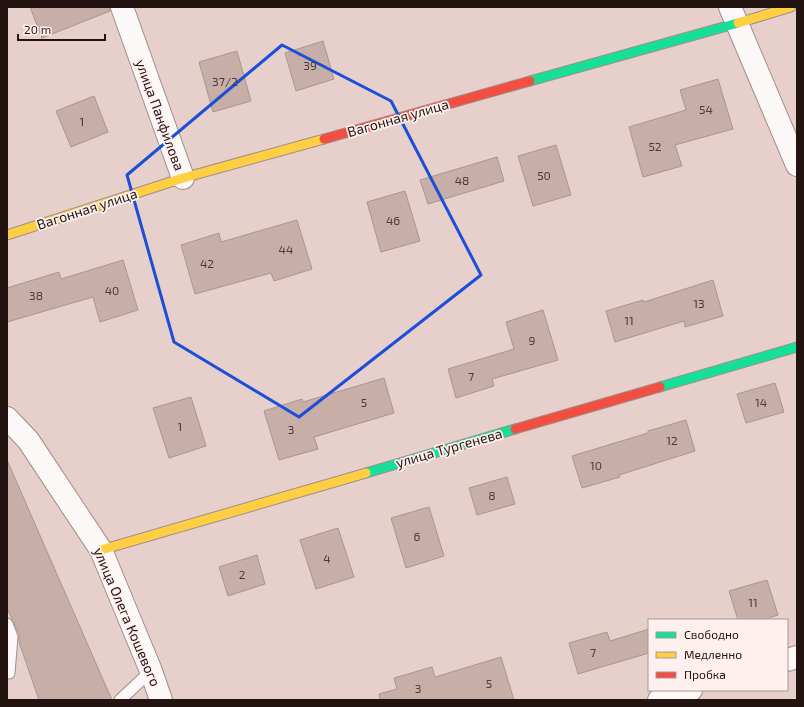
<svg xmlns="http://www.w3.org/2000/svg" width="804" height="707" viewBox="0 0 804 707" font-family="'Exo 2',sans-serif">
	<style>
		.building { fill: #c7aea6; stroke: #a89692 }
		.lines { fill: none; stroke-linecap: round; stroke-linejoin: round }
		.lane-casing { stroke: #a08e8b; stroke-width: 13 }
		.street-casing { stroke: #a08e8b; stroke-width: 24 }
		.fast-casing { stroke: #a08e8b; stroke-width: 11 }
		.slow-casing { stroke: #a08e8b; stroke-width: 11 }
		.jam-casing { stroke: #a08e8b; stroke-width: 11 }
		.lane { stroke: #fbf8f7; stroke-width: 11 }
		.street { stroke: #fbf8f7; stroke-width: 22 }
		.fast { stroke: #16e098; stroke-width: 9 }
		.slow { stroke: #ffcf43; stroke-width: 9 }
		.jam { stroke: #f24e42; stroke-width: 9 }
		.marked { fill: none; stroke: #1d4ed8; stroke-width: 3; stroke-linejoin: round }
		.labels { text-anchor: middle; stroke-width: 3.5; stroke-linejoin: round; paint-order: stroke }
		.number-label { font-size: 12px; fill: #4c3a37 }
		.street-label { font-size: 14px; fill: #231412; stroke: #fef0ee }
	</style>
	<rect width="100%" height="100%" fill="#e7cfcc"/>
	<g class="building">
		<path d="M 30,7 L 110,7 L 110,11 L 42,38 Z"/>
		<path d="M 323,41 L 334,79 L 296,91 L 285,53 Z"/>
		<path d="M 237,51 L 251,101 L 213,112 L 199,62 Z"/>
		<path d="M 718,79 L 733,129 L 675,145 L 682,166 L 643,177 L 629,127 L 686,110 L 680,90 Z"/>
		<path d="M 94,96 L 108,132 L 71,147 L 56,111 Z"/>
		<path d="M 556,145 L 571,195 L 533,206 L 518,156 Z"/>
		<path d="M 497,157 L 504,181 L 428,204 L 420,180 Z"/>
		<path d="M 405,191 L 420,241 L 381,252 L 367,202 Z"/>
		<path d="M 297,220 L 312,269 L 274,281 L 271,273 L 195,294 L 181,245 L 219,233 L 221,242 Z"/>
		<path d="M 123,260 L 138,310 L 100,322 L 93,297 L 7,322 L 7,288 L 59,272 L 61,279 Z"/>
		<path d="M 713,280 L 723,316 L 685,327 L 684,321 L 615,342 L 606,311 L 643,300 L 644,302 Z"/>
		<path d="M 543,310 L 558,360 L 492,379 L 494,386 L 456,398 L 448,369 L 514,349 L 506,322 Z"/>
		<path d="M 384,378 L 394,413 L 314,437 L 318,449 L 279,460 L 264,411 L 302,399 L 303,402 Z"/>
		<path d="M 775,383 L 784,412 L 746,423 L 737,394 Z"/>
		<path d="M 191,397 L 206,446 L 169,458 L 153,408 Z"/>
		<path d="M 686,420 L 695,451 L 619,475 L 620,477 L 582,488 L 572,456 L 648,433 L 648,431 Z"/>
		<path d="M 7,460 L 112,700 L 39,700 L 19,642 L 19,634 L 7,608 Z"/>
		<path d="M 507,477 L 515,504 L 477,515 L 469,488 Z"/>
		<path d="M 429,507 L 444,556 L 406,568 L 391,518 Z"/>
		<path d="M 338,528 L 354,577 L 316,589 L 300,540 Z"/>
		<path d="M 257,555 L 265,584 L 228,596 L 219,567 Z"/>
		<path d="M 767,580 L 778,615 L 763,620 L 738,620 L 729,591 Z"/>
		<path d="M 649,629 L 649,653 L 578,674 L 569,643 L 607,632 L 610,641 Z"/>
		<path d="M 501,657 L 514,700 L 380,700 L 379,694 L 397,689 L 394,678 L 432,667 L 435,677 Z"/>
	</g>
	<g class="lines">
		<defs>
			<g id="lane">
				<path d="M 7,624 L 12,637 L 9,673"/>
				<path d="M 120,700 L 151,671"/>
			</g>
			<g id="street">
				<path d="M 122,7 L 183,178"/>
				<path d="M 730,7 L 797,165"/>
				<path d="M 7,418 L 28,440 L 101,550 L 151,671 L 161,700"/>
				<path d="M 787,660 L 797,657"/>
				<path d="M 659,700 L 691,690"/>
			</g>
			<g id="fast">
				<path d="M 530,81 L 738,23"/>
				<path d="M 660,387 L 797,347"/>
				<path d="M 366,473 L 515,429"/>
			</g>
			<g id="slow">
				<path d="M 738,23 L 791,7"/>
				<path d="M 7,235 L 183,178 L 324,139"/>
				<path d="M 101,550 L 366,473"/>
			</g>
			<g id="jam">
				<path d="M 324,139 L 530,81"/>
				<path d="M 515,429 L 660,387"/>
			</g>
		</defs>
		<use href="#lane" class="lane-casing"/>
		<use href="#street" class="street-casing"/>
		<use href="#fast" class="fast-casing"/>
		<use href="#slow" class="slow-casing"/>
		<use href="#jam" class="jam-casing"/>
		<use href="#lane" class="lane"/>
		<use href="#street" class="street"/>
		<use href="#fast" class="fast"/>
		<use href="#slow" class="slow"/>
		<use href="#jam" class="jam"/>
	</g>
	<path class="marked" d="M 282,45 L 391,101 L 481,275 L 299,417 L 174,342 L 127,175 Z"/>
	<g class="labels">
		<g class="number-label">
			<text x="310" y="70">39</text>
			<text x="225" y="86">37/2</text>
			<text x="706" y="114">54</text>
			<text x="82" y="126">1</text>
			<text x="655" y="151">52</text>
			<text x="544" y="180">50</text>
			<text x="462" y="185">48</text>
			<text x="393" y="225">46</text>
			<text x="286" y="254">44</text>
			<text x="207" y="268">42</text>
			<text x="112" y="295">40</text>
			<text x="36" y="300">38</text>
			<text x="699" y="308">13</text>
			<text x="629" y="325">11</text>
			<text x="532" y="345">9</text>
			<text x="471" y="381">7</text>
			<text x="364" y="407">5</text>
			<text x="761" y="407">14</text>
			<text x="180" y="431">1</text>
			<text x="291" y="434">3</text>
			<text x="672" y="445">12</text>
			<text x="596" y="470">10</text>
			<text x="492" y="500">8</text>
			<text x="417" y="541">6</text>
			<text x="327" y="563">4</text>
			<text x="242" y="579">2</text>
			<text x="753" y="607">11</text>
			<text x="593" y="657">7</text>
			<text x="489" y="688">5</text>
			<text x="418" y="693">3</text>
		</g>
		<g class="street-label">
			<text transform="translate(160 115) rotate(70)" y="5">улица Панфилова</text>
			<text transform="translate(398 118) rotate(-16)" y="5">Вагонная улица</text>
			<text transform="translate(87 209) rotate(-18)" y="5">Вагонная улица</text>
			<text transform="translate(449 448) rotate(-16)" y="5">улица Тургенева</text>
			<text transform="translate(127 617) rotate(67)" y="5">улица Олега Кошевого</text>
		</g>
	</g>
	<rect width="804" height="707" fill="none" stroke="#231412" stroke-width="16"/>
	<rect x="648" y="619" width="140" height="72" fill="#fef0ee" stroke="#a69896"/>
	<rect x="656" y="632" width="20" height="6" fill="#16e098" stroke="#a69896"/>
	<text x="684" y="639" font-size="12" fill="#231412">Свободно</text>
	<rect x="656" y="652" width="20" height="6" fill="#ffcf43" stroke="#a69896"/>
	<text x="684" y="659" font-size="12" fill="#231412">Медленно</text>
	<rect x="656" y="672" width="20" height="6" fill="#f24e42" stroke="#a69896"/>
	<text x="684" y="679" font-size="12" fill="#231412">Пробка</text>
	<path d="M18 34v6h87v-6" fill="none" stroke="#231412" stroke-width="2"/>
	<text x="24" y="34" font-size="12" fill="#231412" stroke="#fef0ee" stroke-width="3" paint-order="stroke">20 m</text>
</svg>
